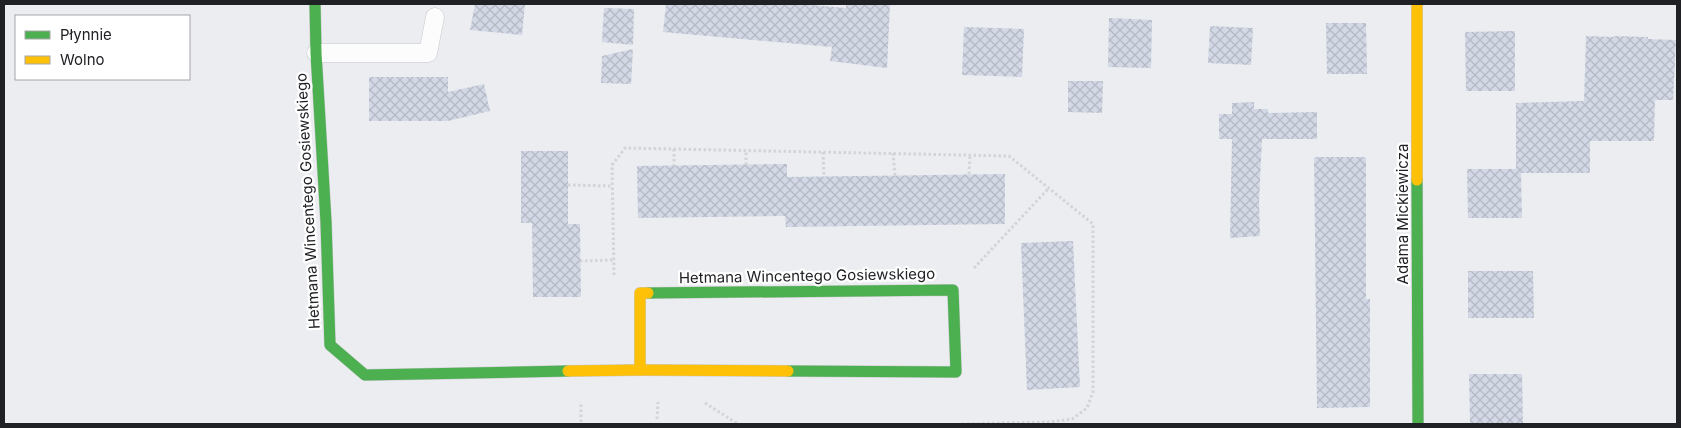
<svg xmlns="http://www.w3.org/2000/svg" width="1681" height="428" viewBox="0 0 1681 428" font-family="Inter,sans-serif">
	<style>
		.building { fill: url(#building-cross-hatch) }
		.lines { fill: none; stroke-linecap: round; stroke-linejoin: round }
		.lane-casing { stroke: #c7c8cb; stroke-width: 19 }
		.fast-casing { stroke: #c7c8cb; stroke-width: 12 }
		.slow-casing { stroke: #c7c8cb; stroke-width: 12 }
		.path { stroke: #d3d4d5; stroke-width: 3; stroke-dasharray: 2.5 2.5; stroke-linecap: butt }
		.lane { stroke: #fcfcfd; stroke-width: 18 }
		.fast { stroke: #4caf50; stroke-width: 11 }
		.slow { stroke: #ffc107; stroke-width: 11 }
		.labels { text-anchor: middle; stroke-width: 4.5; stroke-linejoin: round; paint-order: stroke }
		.street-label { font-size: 15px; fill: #202124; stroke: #fff }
	</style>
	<defs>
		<pattern id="building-cross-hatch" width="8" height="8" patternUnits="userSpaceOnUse" patternTransform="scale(1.25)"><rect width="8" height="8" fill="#d2d8e5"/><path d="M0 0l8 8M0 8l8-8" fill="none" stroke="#b4b9c4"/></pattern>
	</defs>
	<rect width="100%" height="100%" fill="#ebedf1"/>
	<g class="building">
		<path d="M 475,4 L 525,4 L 522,35 L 470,30 Z"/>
		<path d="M 666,4 L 800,4 L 846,8 L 846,4 L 890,4 L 887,68 L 830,61 L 832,47 L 663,32 Z"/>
		<path d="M 604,8 L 634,9 L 633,45 L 602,42 Z"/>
		<path d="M 1109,18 L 1152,20 L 1151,68 L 1108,67 Z"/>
		<path d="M 1326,23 L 1366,23 L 1367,74 L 1327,74 Z"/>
		<path d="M 1210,26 L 1253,28 L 1251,65 L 1208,63 Z"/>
		<path d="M 964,27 L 1024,29 L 1022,77 L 962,75 Z"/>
		<path d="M 1515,31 L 1515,91 L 1466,91 L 1465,32 Z"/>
		<path d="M 1586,36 L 1614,37 L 1614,36 L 1648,37 L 1648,39 L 1676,40 L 1673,100 L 1655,100 L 1654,141 L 1590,141 L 1590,173 L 1521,173 L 1522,218 L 1468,218 L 1467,169 L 1516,169 L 1516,103 L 1584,101 Z"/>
		<path d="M 633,49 L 631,84 L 601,83 L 602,56 Z"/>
		<path d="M 369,77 L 448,77 L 448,92 L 484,84 L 490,111 L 448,121 L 369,121 Z"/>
		<path d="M 1068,81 L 1103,81 L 1102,113 L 1068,112 Z"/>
		<path d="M 1254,102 L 1254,109 L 1268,109 L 1268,113 L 1317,112 L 1317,139 L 1262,139 L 1259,201 L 1260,236 L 1230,238 L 1232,139 L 1219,139 L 1219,114 L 1232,114 L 1232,103 Z"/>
		<path d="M 521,151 L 568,151 L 568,224 L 580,224 L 581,297 L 533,297 L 532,223 L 521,223 Z"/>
		<path d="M 1314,157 L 1366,157 L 1366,299 L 1370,299 L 1370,407 L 1317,408 Z"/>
		<path d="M 787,164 L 787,177 L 1005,174 L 1005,224 L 786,227 L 785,216 L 638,218 L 637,166 Z"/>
		<path d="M 1073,241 L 1080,387 L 1027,390 L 1021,243 Z"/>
		<path d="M 1468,271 L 1533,271 L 1534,318 L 1468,318 Z"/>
		<path d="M 1469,374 L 1522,374 L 1523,424 L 1470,424 Z"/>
	</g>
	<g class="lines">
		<defs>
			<path id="lane" d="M 316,53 L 428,53 L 435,17"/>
			<g id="fast">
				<path d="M 315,4 L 316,53 L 326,222 L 330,345 L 365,375 L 568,371"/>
				<path d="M 1417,180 L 1418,424"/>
				<path d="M 648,293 L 953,290 L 956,372 L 788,371"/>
			</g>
			<g id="slow">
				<path d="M 1417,4 L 1417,180"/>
				<path d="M 640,370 L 640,293 L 648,293"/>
				<path d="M 568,371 L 640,370 L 788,371"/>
			</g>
		</defs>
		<use href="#lane" class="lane-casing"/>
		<use href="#fast" class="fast-casing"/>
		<use href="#slow" class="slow-casing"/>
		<g class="path">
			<path d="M 674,149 L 674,166"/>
			<path d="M 823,152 L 824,176"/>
			<path d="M 893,153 L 895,175"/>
			<path d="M 746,165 L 746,150"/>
			<path d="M 969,174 L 970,155"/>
			<path d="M 568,185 L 613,186"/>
			<path d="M 580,261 L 614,260"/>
			<path d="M 974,268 L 1049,188"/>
			<path d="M 614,275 L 612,165 L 625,148 L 1009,156 L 1093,224 L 1093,392 L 1087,408 L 1072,419 L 1050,422 L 961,424"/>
			<path d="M 705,403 L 738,424"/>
			<path d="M 657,419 L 658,402"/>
			<path d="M 581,422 L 581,403"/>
		</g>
		<use href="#lane" class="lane"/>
		<use href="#fast" class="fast"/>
		<use href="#slow" class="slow"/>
	</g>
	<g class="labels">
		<g class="street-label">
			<text transform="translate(308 201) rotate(-93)" y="5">Hetmana Wincentego Gosiewskiego</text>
			<text transform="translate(1403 214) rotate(-90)" y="5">Adama Mickiewicza</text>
			<text transform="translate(807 276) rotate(-1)" y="5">Hetmana Wincentego Gosiewskiego</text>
		</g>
	</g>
	<rect width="1681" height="428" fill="none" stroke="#202124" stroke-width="10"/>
	<rect x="15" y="15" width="175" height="65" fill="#ffffff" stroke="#a6a6a7"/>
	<rect x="25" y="31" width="25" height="8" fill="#4caf50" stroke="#a6a6a7"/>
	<text x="60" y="40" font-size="15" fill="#202124">Płynnie</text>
	<rect x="25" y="56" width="25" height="8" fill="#ffc107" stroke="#a6a6a7"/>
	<text x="60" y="65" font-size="15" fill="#202124">Wolno</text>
</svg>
